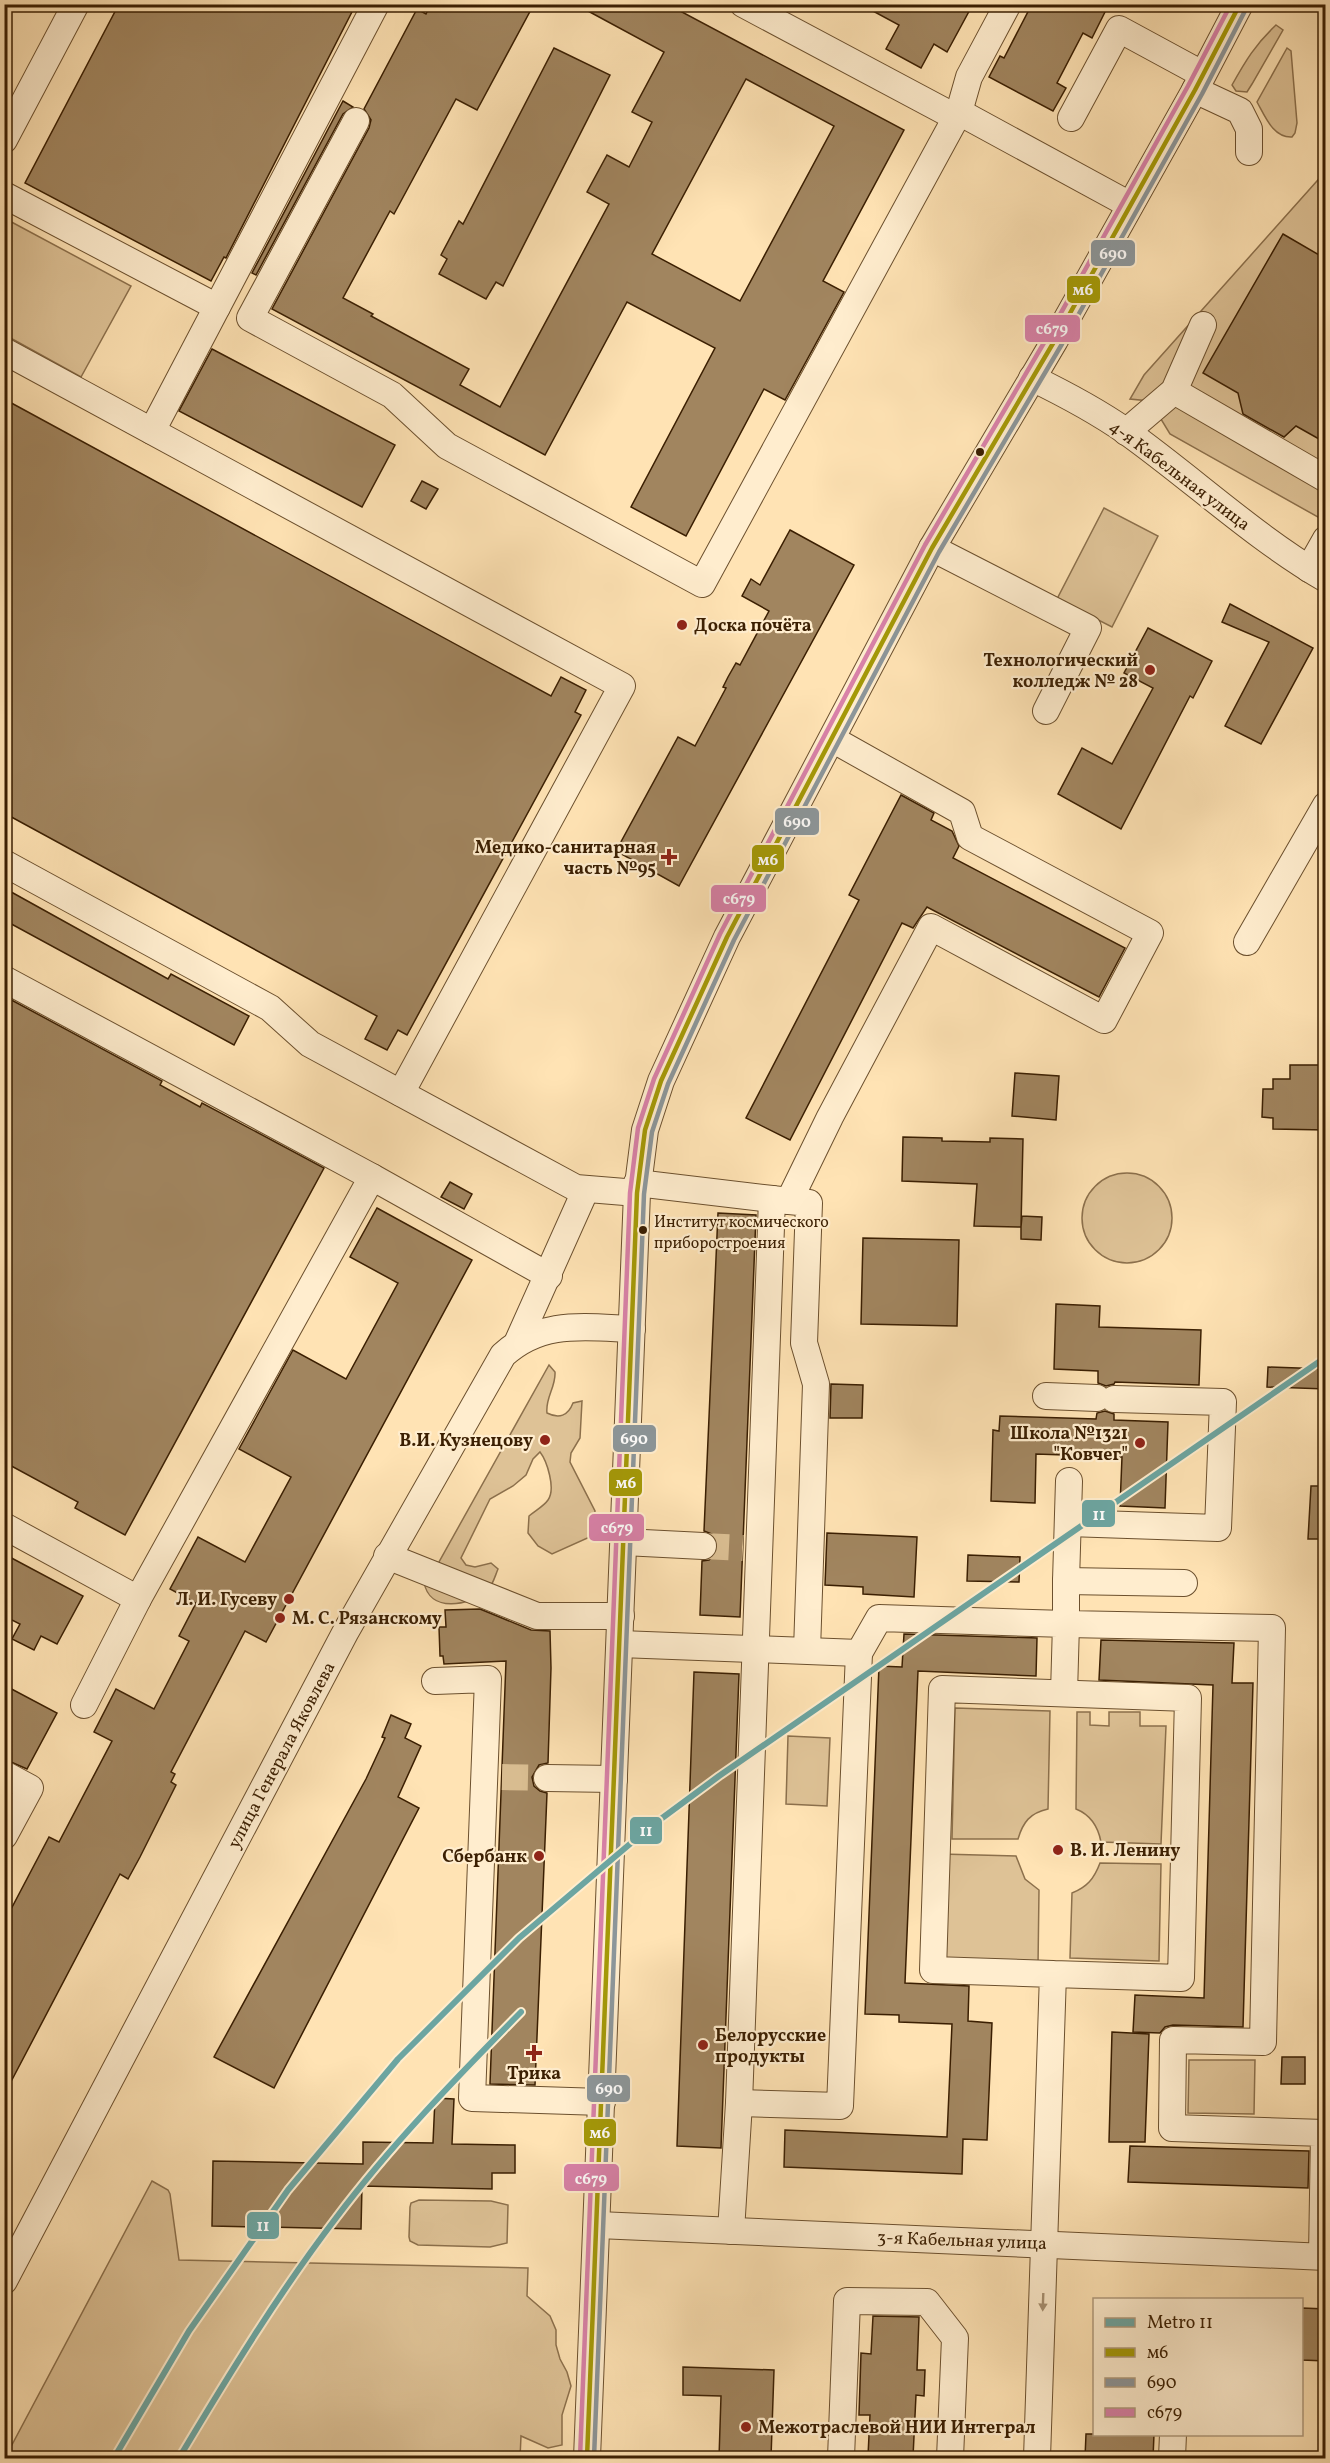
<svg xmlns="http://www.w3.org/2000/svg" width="1330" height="2463" viewBox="0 0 1330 2463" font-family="Vollkorn,serif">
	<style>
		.green { fill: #dec296; stroke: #8c704c; stroke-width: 1.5 }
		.building { fill: #a1855f; stroke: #3b1f02; stroke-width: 1.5; fill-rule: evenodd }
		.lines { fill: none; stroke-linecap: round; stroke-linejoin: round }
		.minor-tunnel { stroke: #d8bc90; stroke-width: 26; stroke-dasharray: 26 13; stroke-linecap: butt }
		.minor-casing { stroke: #6c502e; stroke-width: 28 }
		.minor { stroke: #ffedce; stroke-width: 26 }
		.bus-1-casing { stroke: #ffedce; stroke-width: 9 }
		.bus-2-casing { stroke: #ffedce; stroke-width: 9 }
		.bus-3-casing { stroke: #ffedce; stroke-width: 9 }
		.bus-1 { stroke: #a49907; stroke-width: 4.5 }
		.bus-2 { stroke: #8c969a; stroke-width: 4.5 }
		.bus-3 { stroke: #d881a8; stroke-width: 4.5 }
		.metro-1-casing { stroke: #ffedce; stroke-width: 10 }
		.metro-1 { stroke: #6ca5a1; stroke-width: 6 }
		.oneway { fill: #a79072 }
		.bus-dot { fill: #3b1f02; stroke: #ffedce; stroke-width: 2 }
		.poi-dot { fill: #8f2418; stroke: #ffedce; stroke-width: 2 }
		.labels { text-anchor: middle; stroke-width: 4.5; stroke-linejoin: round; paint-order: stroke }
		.bus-label { font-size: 16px; fill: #3b1f02; stroke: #ffedce; text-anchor: start }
		.street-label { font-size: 18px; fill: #3b1f02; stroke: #ffedce }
		.poi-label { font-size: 18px; font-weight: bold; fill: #3b1f02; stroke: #ffedce; text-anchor: end }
		.line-badge { stroke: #ffedce; stroke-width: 2 }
		.badge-label { font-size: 16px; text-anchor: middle; font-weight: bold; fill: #fff }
	</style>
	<rect width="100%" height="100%" fill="#ffe3b4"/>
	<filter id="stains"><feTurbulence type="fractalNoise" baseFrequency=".00333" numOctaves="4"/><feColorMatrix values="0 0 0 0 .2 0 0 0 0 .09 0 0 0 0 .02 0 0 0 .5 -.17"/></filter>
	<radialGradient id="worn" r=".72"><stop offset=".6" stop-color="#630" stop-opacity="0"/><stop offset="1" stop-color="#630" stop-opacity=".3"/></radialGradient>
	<g class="green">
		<path d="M 1276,25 L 1283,30 L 1252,84 L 1247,92 L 1236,91 L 1232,85 C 1246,60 1255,45 1276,25 Z"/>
		<path d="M 1287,48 L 1291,51 L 1297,123 L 1295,133 L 1292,137 C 1273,138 1265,116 1257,102 Z"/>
		<path d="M 1325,172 L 1325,521 L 1170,434 L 1150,401 L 1130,399 L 1144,375 Z"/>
		<path d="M 4,218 L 131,286 L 81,377 L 5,335 Z"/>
		<path d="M 1104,508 L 1158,536 L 1112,627 L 1057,599 Z"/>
		<circle cx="1127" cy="1218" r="45"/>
		<path d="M 549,1365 L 555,1372 C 556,1387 545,1398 547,1413 C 559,1419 568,1416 573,1403 L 582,1401 L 580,1438 L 571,1453 L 570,1462 L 595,1511 L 592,1536 L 552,1554 L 538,1546 L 528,1533 L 529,1516 C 535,1511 544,1506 548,1500 C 556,1489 547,1461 540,1452 L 533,1459 L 526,1475 L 513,1486 L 490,1499 L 461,1558 L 466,1565 L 475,1567 L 491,1563 L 498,1569 C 495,1576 493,1585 487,1591 C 469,1606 429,1613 424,1582 L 435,1569 Z"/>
		<path d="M 955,1708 L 1050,1711 L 1048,1809 C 1030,1813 1023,1822 1018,1839 L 952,1839 Z"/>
		<path d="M 1077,1712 L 1090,1712 L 1090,1725 L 1109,1726 L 1109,1712 L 1140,1712 L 1140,1726 L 1166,1726 L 1161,1844 L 1101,1842 C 1098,1826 1091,1815 1076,1809 Z"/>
		<path d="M 788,1736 L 830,1738 L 827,1806 L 786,1804 Z"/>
		<path d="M 941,1854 L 1016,1856 L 1025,1879 L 1039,1890 L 1038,1966 L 938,1963 Z"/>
		<path d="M 1100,1863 L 1161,1864 L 1159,1961 L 1070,1958 L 1072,1893 C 1087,1887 1094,1879 1100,1863 Z"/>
		<path d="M 1189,2060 L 1255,2060 L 1254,2114 L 1188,2113 Z"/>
		<path d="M 152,2181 L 168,2190 L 170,2194 L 179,2260 L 528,2268 L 527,2296 L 550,2316 L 556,2330 L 556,2345 L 560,2359 L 567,2372 L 571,2386 L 562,2415 L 562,2445 L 548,2448 L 521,2436 L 520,2458 L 5,2458 Z"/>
		<path d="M 419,2200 L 491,2201 L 508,2205 L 507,2243 L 490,2247 L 418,2245 L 410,2241 L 409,2237 L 410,2207 L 411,2203 Z"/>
	</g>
	<g class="building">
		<path d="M 119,4 L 356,4 L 226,258 L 224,257 L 211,281 L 25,183 Z"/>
		<path d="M 431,4 L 534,4 L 477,110 L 456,99 L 394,214 L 390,211 L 343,298 L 373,314 L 371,316 L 469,369 L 460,385 L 500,407 L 609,204 L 587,192 L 607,155 L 629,167 L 652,122 L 632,112 L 664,52 L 575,4 L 667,4 L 904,130 L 823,281 L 844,292 L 785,400 L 764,389 L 686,536 L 631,507 L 715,348 L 627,302 L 545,455 L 272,309 L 369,128 L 371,120 L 364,109 L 417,9 L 426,14 ZM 746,79 L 834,126 L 740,301 L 652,254 Z"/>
		<path d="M 860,4 L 973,4 L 947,52 L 934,44 L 921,68 L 886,49 L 899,25 Z"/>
		<path d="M 1032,4 L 1109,4 L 1092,38 L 1083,33 L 1057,83 L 1066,88 L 1053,111 L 989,77 L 1000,56 L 1004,58 Z"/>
		<path d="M 554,48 L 610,75 L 503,286 L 496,282 L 486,299 L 439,274 L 447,259 L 441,255 L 459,221 L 463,224 Z"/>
		<path d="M 343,101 L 353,107 L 343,114 L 256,275 L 252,273 Z"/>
		<path d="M 1283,234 L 1326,259 L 1326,443 L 1296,426 L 1284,437 L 1243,414 L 1238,393 L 1203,373 Z"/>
		<path d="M 212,349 L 395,445 L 362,507 L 179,411 Z"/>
		<path d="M 4,399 L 551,696 L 561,677 L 586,690 L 575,712 L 581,715 L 407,1035 L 398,1030 L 387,1050 L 365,1039 L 377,1016 L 4,813 Z"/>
		<path d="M 422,481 L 438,489 L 426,509 L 411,501 Z"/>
		<path d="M 790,530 L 854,565 L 679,886 L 616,851 L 678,737 L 695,746 L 726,688 L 723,687 L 728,677 L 736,663 L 740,665 L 769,611 L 742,596 L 751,579 L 760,585 Z"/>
		<path d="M 1230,604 L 1313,648 L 1261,744 L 1225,726 L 1269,642 L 1222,622 Z"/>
		<path d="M 1148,628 L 1212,661 L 1193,698 L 1190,696 L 1121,829 L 1058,794 L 1082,748 L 1112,764 L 1153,688 L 1124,673 Z"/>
		<path d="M 901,795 L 934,813 L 931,820 L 952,831 L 959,846 L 953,858 L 1125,948 L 1099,997 L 927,907 L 913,928 L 902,923 L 790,1140 L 746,1118 L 859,900 L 849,895 Z"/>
		<path d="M 4,888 L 168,979 L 171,974 L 249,1016 L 234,1045 L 4,920 Z"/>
		<path d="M 4,996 L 162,1081 L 160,1085 L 200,1107 L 202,1103 L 324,1168 L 125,1535 L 75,1508 L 78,1502 L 4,1462 Z"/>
		<path d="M 1290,1065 L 1326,1065 L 1326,1130 L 1273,1129 L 1273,1118 L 1262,1117 L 1263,1089 L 1273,1089 L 1273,1079 L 1290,1079 Z"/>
		<path d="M 1015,1073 L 1059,1076 L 1056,1120 L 1012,1116 Z"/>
		<path d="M 903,1137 L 942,1138 L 942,1141 L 990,1142 L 990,1138 L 1023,1139 L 1021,1227 L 1022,1216 L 1042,1217 L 1041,1240 L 1021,1239 L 1021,1227 L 974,1226 L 977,1184 L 902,1181 Z"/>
		<path d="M 450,1182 L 472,1194 L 464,1209 L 441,1197 Z"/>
		<path d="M 377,1208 L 472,1260 L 266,1642 L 245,1631 L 171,1772 L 175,1774 L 171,1782 L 176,1785 L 140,1857 L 128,1879 L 120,1874 L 4,2095 L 4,1908 L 10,1911 L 49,1837 L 59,1842 L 112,1741 L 94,1732 L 116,1689 L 154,1709 L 189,1641 L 179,1636 L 196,1603 L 170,1589 L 198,1537 L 245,1562 L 291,1477 L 239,1449 L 293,1350 L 346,1379 L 398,1283 L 350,1257 Z"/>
		<path d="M 718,1213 L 756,1215 L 740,1617 L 700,1615 L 702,1561 L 709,1560 L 715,1555 L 718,1546 L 712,1534 L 704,1531 Z"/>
		<path d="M 863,1238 L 959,1240 L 957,1326 L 861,1324 Z"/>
		<path d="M 1056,1304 L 1100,1306 L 1099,1327 L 1201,1330 L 1199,1385 L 1115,1382 L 1114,1384 L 1106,1386 L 1098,1383 L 1098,1371 L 1054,1369 Z"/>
		<path d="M 1268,1367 L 1326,1369 L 1326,1389 L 1267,1387 Z"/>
		<path d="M 831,1384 L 863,1385 L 862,1418 L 830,1418 Z"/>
		<path d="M 1105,1411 L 1114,1414 L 1114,1420 L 1168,1422 L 1165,1508 L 1120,1506 L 1122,1457 L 1036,1454 L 1035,1503 L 991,1501 L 993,1430 L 999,1431 L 1000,1416 L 1096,1419 L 1097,1413 Z"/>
		<path d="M 1311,1486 L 1326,1486 L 1326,1539 L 1308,1539 Z"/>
		<path d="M 827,1533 L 917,1537 L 914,1597 L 863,1594 L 863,1587 L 825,1585 Z"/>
		<path d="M 4,1554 L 83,1596 L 57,1644 L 41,1636 L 34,1650 L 12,1639 L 20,1624 L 4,1616 Z"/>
		<path d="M 968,1555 L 1020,1557 L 1019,1582 L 967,1581 Z"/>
		<path d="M 480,1609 L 531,1630 L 550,1631 L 551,1668 L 548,1763 L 539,1765 L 532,1777 L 534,1786 L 540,1791 L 547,1793 L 535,2085 L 490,2084 L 506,1661 L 444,1664 L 443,1656 L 440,1656 L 439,1627 L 446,1627 L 445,1610 Z"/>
		<path d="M 904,1634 L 1037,1638 L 1036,1676 L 918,1671 L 905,1983 L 969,1986 L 968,2021 L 992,2023 L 987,2140 L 963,2139 L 962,2174 L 784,2167 L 785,2130 L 947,2137 L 952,2024 L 899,2022 L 899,2015 L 865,2014 L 879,1666 L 902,1667 Z"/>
		<path d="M 1101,1640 L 1234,1643 L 1232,1683 L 1253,1683 L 1243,2027 L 1173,2025 L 1165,2027 L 1160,2033 L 1133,2032 L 1135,1995 L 1204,1998 L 1213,1685 L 1099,1680 Z"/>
		<path d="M 694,1672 L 739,1674 L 721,2148 L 677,2146 Z"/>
		<path d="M 4,1685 L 57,1713 L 27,1769 L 4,1759 Z"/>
		<path d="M 391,1715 L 411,1724 L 405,1738 L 421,1746 L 398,1797 L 419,1808 L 274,2088 L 214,2057 L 366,1779 L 385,1738 L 382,1737 Z"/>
		<path d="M 1112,2032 L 1149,2034 L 1145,2142 L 1109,2142 Z"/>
		<path d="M 1282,2057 L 1305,2057 L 1305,2084 L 1281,2084 Z"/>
		<path d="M 435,2098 L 454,2099 L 452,2144 L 515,2145 L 515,2173 L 492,2173 L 492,2189 L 362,2186 L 361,2229 L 212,2226 L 213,2161 L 363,2164 L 363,2142 L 433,2143 Z"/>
		<path d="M 1130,2146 L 1309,2151 L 1308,2188 L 1128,2182 Z"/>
		<path d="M 1302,2308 L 1326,2309 L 1326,2361 L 1302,2360 Z"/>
		<path d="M 873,2316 L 919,2317 L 917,2370 L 925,2370 L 924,2396 L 916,2395 L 913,2457 L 868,2456 L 870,2415 L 859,2415 L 861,2353 L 871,2354 Z"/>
		<path d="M 683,2367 L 774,2370 L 771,2458 L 719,2458 L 721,2396 L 683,2395 Z"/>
		<path d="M 1086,2434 L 1154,2434 L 1153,2458 L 1085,2458 Z"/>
	</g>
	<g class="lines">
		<g class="minor-tunnel">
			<path d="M 703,1546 L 743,1548"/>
			<path d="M 502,1777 L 547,1778"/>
		</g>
		<defs>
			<g id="minor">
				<path d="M 743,4 L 957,118"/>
				<path d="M 1195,90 L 1240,111 L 1249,129 L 1249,152"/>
				<path d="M 959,112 L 969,77 L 1008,4"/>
				<path d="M 1071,118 L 1119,29 L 1202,74"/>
				<path d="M 356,121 L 250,318 L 392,395 L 447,446 L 702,584 L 959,112 L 1130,205"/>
				<path d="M 4,140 L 76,4"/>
				<path d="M 4,195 L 217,307"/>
				<path d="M 4,351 L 622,686 L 401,1093"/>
				<path d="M 1032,378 C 1065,394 1097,411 1127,432 C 1194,480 1254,537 1326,579"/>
				<path d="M 1174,391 L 1326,479"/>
				<path d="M 152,431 L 376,4"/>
				<path d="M 1126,432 L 1174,391 L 1203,325"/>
				<path d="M 932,548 L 1088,628 L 1046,711"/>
				<path d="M 1309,569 L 1326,539"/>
				<path d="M 4,863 L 270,1008 L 310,1044 L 576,1188 L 637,1193"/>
				<path d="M 1247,942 L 1326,805"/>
				<path d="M 4,979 L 372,1177"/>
				<path d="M 637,1183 L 772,1199"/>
				<path d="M 789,1201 L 809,1203 L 804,1343 L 816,1384 L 807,1650"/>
				<path d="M 518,1341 L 586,1189"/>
				<path d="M 1046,1396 L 1097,1398"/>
				<path d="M 1068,1523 L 1218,1528 L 1223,1402 L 1114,1399"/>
				<path d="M 4,1526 L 138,1599"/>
				<path d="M 624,1542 L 703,1546"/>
				<path d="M 387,1556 L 537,1616 L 621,1616"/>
				<path d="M 1066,1581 L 1069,1481"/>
				<path d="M 1184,1583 L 1066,1581 L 1066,1624 L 1272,1628 L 1263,2042 L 1173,2040 L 1172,2128 L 1324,2133 L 1322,2256"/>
				<path d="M 620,1644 L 859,1653 L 879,1618 L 1066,1624 L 1064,1693"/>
				<path d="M 435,1681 L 488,1679 L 472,2098 L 602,2102"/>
				<path d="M 84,1705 L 138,1599 L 372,1177 L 549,1276"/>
				<path d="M 4,1774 L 30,1788 L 4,1836"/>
				<path d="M 547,1778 L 614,1779"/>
				<path d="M 739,2103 L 840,2106 L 859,1653"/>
				<path d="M 598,2225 L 1326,2257"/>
				<path d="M 731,2231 L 739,2103 L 772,1199 L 789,1201 L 830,1117 L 931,927 L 1104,1020 L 1150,933 L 970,837 L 962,812 L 832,739"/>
				<path d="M 4,2281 L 346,1631 L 503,1355 C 541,1320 583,1327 632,1329"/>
				<path d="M 587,2458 L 637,1193 L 645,1130 L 661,1081 L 727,937 L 932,548 L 1055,340 L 1195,90 L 1240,4"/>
				<path d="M 841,2458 L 847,2301 L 927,2302 L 955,2338 L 950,2458"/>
				<path d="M 1037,2458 L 1053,1974 L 933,1970 L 942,1689 L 1188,1698 L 1181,1978 L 1053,1974"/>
				<path d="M 1172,2458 L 1173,2434"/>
			</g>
		</defs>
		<use href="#minor" class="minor-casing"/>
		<use href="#minor" class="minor"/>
		<defs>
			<path id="bus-1" d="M 587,2458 L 637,1193 L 645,1130 L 661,1081 L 727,937 L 932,548 L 1055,340 L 1195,90 L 1240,4"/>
			<path id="bus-2" d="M 594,2458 L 644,1194 L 652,1132 L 668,1084 L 734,940 L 939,552 L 1062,344 L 1202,94 L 1247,7"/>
			<path id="bus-3" d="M 580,2458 L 630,1193 L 638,1128 L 654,1079 L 720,934 L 925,545 L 1048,336 L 1188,86 L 1231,4"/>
		</defs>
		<use href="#bus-1" class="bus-1-casing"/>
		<use href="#bus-2" class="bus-2-casing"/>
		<use href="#bus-3" class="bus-3-casing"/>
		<use href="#bus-1" class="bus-1"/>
		<use href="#bus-2" class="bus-2"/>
		<use href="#bus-3" class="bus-3"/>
		<defs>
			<g id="metro-1">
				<path d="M 114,2458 L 189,2331 L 288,2190 L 398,2059 L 519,1938 L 650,1827 L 719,1776 L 1326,1357"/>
				<path d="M 179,2458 C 228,2376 278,2294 336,2218 C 391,2145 457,2077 521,2012"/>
			</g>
		</defs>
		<use href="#metro-1" class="metro-1-casing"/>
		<use href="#metro-1" class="metro-1"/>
	</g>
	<defs><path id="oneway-solid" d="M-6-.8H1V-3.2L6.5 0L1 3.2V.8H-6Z" transform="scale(1.5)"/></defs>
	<use class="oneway" href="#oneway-solid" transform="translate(1043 2302) rotate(92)"/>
	<g class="bus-dot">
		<circle cx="980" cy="452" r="5"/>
		<circle cx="643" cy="1230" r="5"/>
	</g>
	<g class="poi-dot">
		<circle cx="682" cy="625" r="6"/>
		<circle cx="1150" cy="670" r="6"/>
		<path d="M666 848h6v6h6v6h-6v6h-6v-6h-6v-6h6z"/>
		<circle cx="545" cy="1440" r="6"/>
		<circle cx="1140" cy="1443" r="6"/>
		<circle cx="289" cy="1599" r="6"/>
		<circle cx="280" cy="1618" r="6"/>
		<circle cx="1058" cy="1850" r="6"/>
		<circle cx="539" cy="1856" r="6"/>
		<circle cx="703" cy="2045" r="6"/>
		<path d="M531 2044h6v6h6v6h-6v6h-6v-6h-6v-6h6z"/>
		<circle cx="746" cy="2427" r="6"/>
	</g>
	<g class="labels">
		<g class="bus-label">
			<text x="654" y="1227">Институт космического<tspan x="654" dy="21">приборостроения</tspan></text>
		</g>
		<g class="street-label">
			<text transform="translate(1180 475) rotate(37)" y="6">4-я Кабельная улица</text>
			<text transform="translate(281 1755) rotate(-62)" y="6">улица Генерала Яковлева</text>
			<text transform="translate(962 2240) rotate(2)" y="6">3-я Кабельная улица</text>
		</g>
		<g class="poi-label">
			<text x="694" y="631" text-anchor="start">Доска почёта</text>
			<text x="1138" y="666">Технологический<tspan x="1138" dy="21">колледж № 28</tspan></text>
			<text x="656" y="853">Медико-санитарная<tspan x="656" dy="21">часть №95</tspan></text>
			<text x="1128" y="1439">Школа №1321<tspan x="1128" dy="21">"Ковчег"</tspan></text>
			<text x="533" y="1446">В.И. Кузнецову</text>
			<text x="277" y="1605">Л. И. Гусеву</text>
			<text x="292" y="1624" text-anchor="start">М. С. Рязанскому</text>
			<text x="1070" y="1856" text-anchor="start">В. И. Ленину</text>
			<text x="527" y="1862">Сбербанк</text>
			<text x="715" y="2041" text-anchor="start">Белорусские<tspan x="715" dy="21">продукты</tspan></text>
			<text x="534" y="2079" text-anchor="middle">Трика</text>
			<text x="758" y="2433" text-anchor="start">Межотраслевой НИИ Интеграл</text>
		</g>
	</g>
	<g class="line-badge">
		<rect x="1090" y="239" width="46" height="28" rx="6" fill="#8c969a"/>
		<rect x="1066" y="275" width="35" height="29" rx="6" fill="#a49907"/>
		<rect x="1024" y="314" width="57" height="29" rx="6" fill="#d881a8"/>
		<rect x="774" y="807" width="46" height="29" rx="6" fill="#8c969a"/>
		<rect x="751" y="844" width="34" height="29" rx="6" fill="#a49907"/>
		<rect x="710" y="884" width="57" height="29" rx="6" fill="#d881a8"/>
		<rect x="612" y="1424" width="45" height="29" rx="6" fill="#8c969a"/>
		<rect x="608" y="1468" width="35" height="29" rx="6" fill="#a49907"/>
		<rect x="1081" y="1499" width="35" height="29" rx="6" fill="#6ca5a1"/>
		<rect x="588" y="1513" width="57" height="29" rx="6" fill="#d881a8"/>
		<rect x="629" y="1816" width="34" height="29" rx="6" fill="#6ca5a1"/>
		<rect x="586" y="2074" width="45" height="29" rx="6" fill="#8c969a"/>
		<rect x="583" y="2118" width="34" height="29" rx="6" fill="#a49907"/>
		<rect x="563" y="2163" width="57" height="29" rx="6" fill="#d881a8"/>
		<rect x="246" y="2211" width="34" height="29" rx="6" fill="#6ca5a1"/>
	</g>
	<g class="badge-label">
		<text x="1113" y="259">690</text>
		<text x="1083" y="295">м6</text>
		<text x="1052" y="334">с679</text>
		<text x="797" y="827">690</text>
		<text x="768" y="865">м6</text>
		<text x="739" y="904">с679</text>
		<text x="634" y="1444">690</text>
		<text x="626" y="1488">м6</text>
		<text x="1099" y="1520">11</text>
		<text x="617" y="1533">с679</text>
		<text x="646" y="1836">11</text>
		<text x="609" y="2094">690</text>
		<text x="600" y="2138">м6</text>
		<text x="591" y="2184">с679</text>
		<text x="263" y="2231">11</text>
	</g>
	<rect width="1330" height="2463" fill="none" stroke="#ffe3b4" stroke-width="24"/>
	<rect x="6" y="6" width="1318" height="2451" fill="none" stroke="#3b1f02" stroke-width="3"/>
	<rect x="12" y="12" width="1306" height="2439" fill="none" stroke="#3b1f02" stroke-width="1.5"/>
	<rect x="1093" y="2298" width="210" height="138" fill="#ffedce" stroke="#b19b7c" stroke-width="1.5"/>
	<rect x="1105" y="2318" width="30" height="9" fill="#6ca5a1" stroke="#b19b7c" stroke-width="1.5"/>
	<text x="1147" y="2328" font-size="18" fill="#3b1f02">Metro 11</text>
	<rect x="1105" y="2348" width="30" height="9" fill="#a49907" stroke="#b19b7c" stroke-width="1.5"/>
	<text x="1147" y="2358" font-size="18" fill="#3b1f02">м6</text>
	<rect x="1105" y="2378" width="30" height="9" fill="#8c969a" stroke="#b19b7c" stroke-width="1.5"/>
	<text x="1147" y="2388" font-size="18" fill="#3b1f02">690</text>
	<rect x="1105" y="2408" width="30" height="9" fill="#d881a8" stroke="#b19b7c" stroke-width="1.5"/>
	<text x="1147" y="2418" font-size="18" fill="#3b1f02">с679</text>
	<rect width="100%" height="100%" filter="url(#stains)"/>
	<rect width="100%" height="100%" fill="url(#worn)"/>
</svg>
